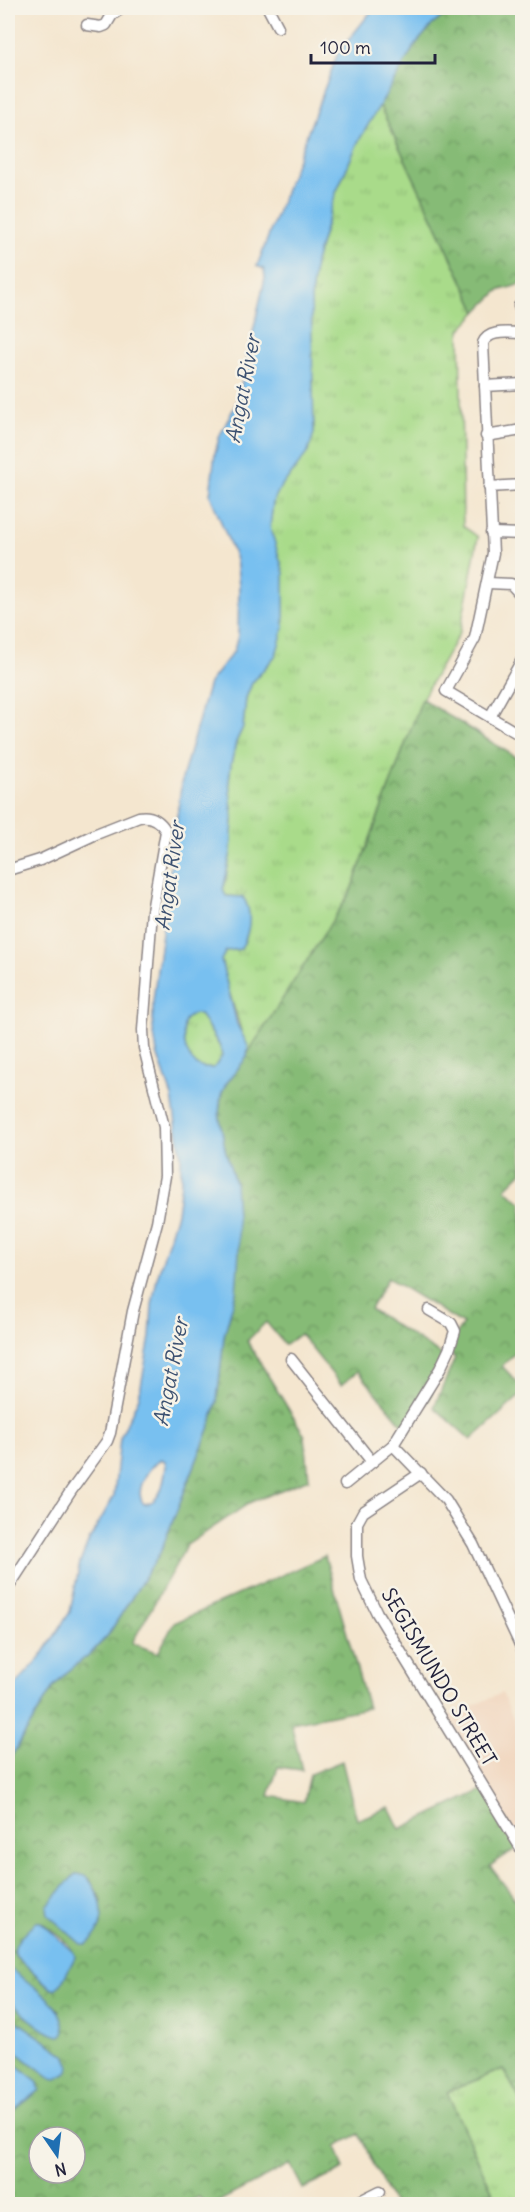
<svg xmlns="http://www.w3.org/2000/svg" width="530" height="2212" viewBox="0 0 530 2212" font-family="Delius,sans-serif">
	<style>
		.built { fill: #f1d5bd }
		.grass { fill: url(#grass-tufts); stroke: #667e62; stroke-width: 1.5 }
		.forest { fill: url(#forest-crowns); stroke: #546e58; stroke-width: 1.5; fill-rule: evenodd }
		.water { fill: #78c0f0; stroke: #4d7196; stroke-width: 1.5; fill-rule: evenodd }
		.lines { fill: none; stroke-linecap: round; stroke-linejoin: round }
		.minor-casing { stroke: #8b8485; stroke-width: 13 }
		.minor { stroke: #fff; stroke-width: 10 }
		.labels { text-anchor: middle; stroke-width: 5; stroke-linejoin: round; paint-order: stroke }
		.street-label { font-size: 20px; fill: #22223b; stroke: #f7f3e8 }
		.water-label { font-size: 21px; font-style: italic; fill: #3c5171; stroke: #f7f3e8 }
	</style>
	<defs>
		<pattern id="grass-tufts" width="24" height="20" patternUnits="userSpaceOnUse" patternTransform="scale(1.5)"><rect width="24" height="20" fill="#a9db8a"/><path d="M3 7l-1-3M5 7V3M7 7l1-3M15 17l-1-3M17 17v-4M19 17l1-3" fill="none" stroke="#91bc78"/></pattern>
		<pattern id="forest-crowns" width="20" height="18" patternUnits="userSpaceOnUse" patternTransform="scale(1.5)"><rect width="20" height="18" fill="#86bb76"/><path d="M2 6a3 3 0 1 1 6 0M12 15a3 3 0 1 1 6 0" fill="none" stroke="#6d9862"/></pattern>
	</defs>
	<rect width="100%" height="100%" fill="#f7f3e8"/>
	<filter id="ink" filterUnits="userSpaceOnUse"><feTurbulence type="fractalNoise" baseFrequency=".0167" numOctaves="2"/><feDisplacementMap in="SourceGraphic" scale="12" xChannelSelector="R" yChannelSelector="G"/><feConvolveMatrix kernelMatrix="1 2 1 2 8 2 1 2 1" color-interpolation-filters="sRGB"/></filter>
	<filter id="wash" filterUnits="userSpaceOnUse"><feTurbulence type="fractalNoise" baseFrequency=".008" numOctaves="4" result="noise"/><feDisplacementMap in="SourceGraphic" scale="24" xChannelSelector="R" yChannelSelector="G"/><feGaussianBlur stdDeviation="1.35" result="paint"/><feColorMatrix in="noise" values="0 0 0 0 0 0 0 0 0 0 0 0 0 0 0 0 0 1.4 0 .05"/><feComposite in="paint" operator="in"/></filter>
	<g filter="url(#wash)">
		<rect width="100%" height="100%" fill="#f4e6cf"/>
		<path class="built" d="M 502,1693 L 522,1739 L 522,1848 L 445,1718 Z"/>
		<g class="grass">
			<path d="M 379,104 L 477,312 L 460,330 L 463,526 L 478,537 L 460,632 L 422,699 L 350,893 L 247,1057 C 242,1024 227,993 221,960 L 226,951 L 241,949 C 253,926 249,919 239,897 L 226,896 L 223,890 L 231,852 L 233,818 L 229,781 L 231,764 L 236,742 L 243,727 L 246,698 L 252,683 L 276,655 L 279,556 L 273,542 L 270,527 L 273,502 L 280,486 L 290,476 L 314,433 L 310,331 L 311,299 L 315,262 L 335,195 L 358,142 Z"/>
			<path d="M 193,1014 L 200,1014 L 220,1047 L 222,1056 L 214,1068 C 213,1068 205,1068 204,1068 C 186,1065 179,1033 186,1019 Z"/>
			<path d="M 503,2069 L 522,2103 L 522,2204 L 498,2204 L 447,2092 Z"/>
		</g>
		<g class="forest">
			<path d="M 453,8 L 522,8 L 522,284 L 498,291 L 477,312 L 379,104 L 415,45 L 432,25 Z"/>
			<path d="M 422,699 L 522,761 L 522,1172 L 505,1189 L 522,1203 L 522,1346 L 502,1366 L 522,1387 L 522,1394 L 471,1440 L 434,1407 L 455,1358 L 445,1350 L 463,1324 L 388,1278 L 370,1309 L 442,1355 L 430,1399 L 407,1430 L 358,1371 L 341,1385 L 300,1334 L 285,1345 L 266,1322 L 247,1341 L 305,1436 L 309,1479 L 251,1502 L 187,1545 L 132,1643 L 158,1653 L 174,1623 L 325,1556 L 368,1708 L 291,1723 L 302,1770 L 278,1767 L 269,1796 L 304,1802 L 310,1774 L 342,1761 L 357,1820 L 389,1807 L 400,1829 L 487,1788 L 521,1845 L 490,1866 L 522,1908 L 522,2103 L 503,2069 L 447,2092 L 498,2204 L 393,2204 L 359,2134 L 336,2146 L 344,2169 L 303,2189 L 290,2164 L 214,2204 L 205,2204 L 199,2197 L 184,2204 L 8,2204 L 8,2115 L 40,2090 L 36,2081 L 8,2059 L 8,2046 L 51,2078 L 65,2055 L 8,2015 L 8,2000 L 49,2032 L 59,2010 L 8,1967 L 8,1762 L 53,1687 L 66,1673 L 92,1652 L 108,1635 L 160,1553 L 209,1429 L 217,1401 L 224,1336 L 236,1292 L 225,1149 L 219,1113 L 221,1096 L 226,1084 L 239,1067 L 350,893 ZM 90,1880 L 102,1901 L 87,1943 ZM 41,1922 C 52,1930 72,1943 75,1957 L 61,1984 L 52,1989 L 16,1957 L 13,1951 ZM 39,2137 L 75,2137 L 75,2173 L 39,2173 Z"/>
		</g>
		<g class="water">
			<path d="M 374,8 L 453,8 L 432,25 L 415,45 L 358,142 L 335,195 L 315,262 L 311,299 L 314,433 L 308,452 L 290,476 L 281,486 L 273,502 L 270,527 L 284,573 L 284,627 L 276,655 L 252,683 L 246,698 L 243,727 L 236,742 L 231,764 L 229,781 L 233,818 L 231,852 L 223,890 L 226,896 L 243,897 C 254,914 249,933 241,949 L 226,951 L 221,960 L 237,1024 L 248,1046 L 247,1057 L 226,1084 L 221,1095 L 219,1113 L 225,1149 L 235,1183 L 239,1251 L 236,1292 L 224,1336 L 217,1401 L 209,1429 L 160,1553 L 108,1635 L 92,1652 L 66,1673 L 53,1687 L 8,1762 L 8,1693 L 41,1657 L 70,1612 L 80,1563 L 89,1540 L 114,1496 L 120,1438 L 139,1397 L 150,1337 L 152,1305 L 157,1278 L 177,1213 L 181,1183 L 181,1156 L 172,1097 L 157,1053 L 153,1029 L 153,1001 L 182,779 L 209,683 L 234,651 L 238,635 L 239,585 L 236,559 L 210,495 L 215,453 L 220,435 L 236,404 L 241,386 L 265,278 L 264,269 L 257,266 L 338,53 ZM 193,1014 L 200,1014 L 220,1046 L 222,1056 L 214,1068 C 213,1068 205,1068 204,1068 C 186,1065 179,1033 186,1019 ZM 161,1459 L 165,1461 L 166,1466 C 164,1480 162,1503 144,1504 C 133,1491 149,1466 161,1459 Z"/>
			<path d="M 75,1874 C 87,1874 91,1881 96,1891 C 106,1909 104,1931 87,1944 L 81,1944 L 48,1915 L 47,1906 Z"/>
			<path d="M 36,1922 L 41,1922 L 74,1953 L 75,1957 L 61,1984 L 55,1989 L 52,1989 L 16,1956 C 9,1943 28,1931 36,1922 Z"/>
			<path d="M 8,1967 C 29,1984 65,2002 64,2033 L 61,2036 C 46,2036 20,2010 8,2000 Z"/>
			<path d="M 8,2015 L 65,2055 L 70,2066 L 67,2073 L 57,2079 L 51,2078 L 8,2046 Z"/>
			<path d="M 8,2059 L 37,2081 L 40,2090 L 8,2115 Z"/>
		</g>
	</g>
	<g filter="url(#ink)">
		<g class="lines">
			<defs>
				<g id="minor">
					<path d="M 268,8 L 278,27"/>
					<path d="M 87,25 L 101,27 L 106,25 L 112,15 L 122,8"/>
					<path d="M 519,306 L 522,310"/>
					<path d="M 522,333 C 509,333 489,329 483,343 L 493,553 L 475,638 L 446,691 L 522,736"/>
					<path d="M 485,386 L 522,384"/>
					<path d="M 486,436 L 522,430"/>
					<path d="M 489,487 L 522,485"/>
					<path d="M 491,533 L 522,534"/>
					<path d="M 488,583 L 511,584 L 522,596"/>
					<path d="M 490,717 L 522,660"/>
					<path d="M 8,870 L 40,860 L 96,834 L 139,817 C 151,815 160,821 166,831 L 152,911 L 143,1030 L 144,1048 L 164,1127 L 165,1176 L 157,1222 L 133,1311 L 110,1433 L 107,1441 L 71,1491 L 8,1588"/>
					<path d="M 291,1359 L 372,1462"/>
					<path d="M 393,1445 L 446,1500 L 473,1544 L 522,1649"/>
					<path d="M 421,1473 L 363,1512 L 357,1523 L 357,1556 L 361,1580 L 377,1613 L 522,1850"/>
					<path d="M 345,1484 L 393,1445 L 440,1369 L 449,1350 L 455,1331 L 451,1323 L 429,1310"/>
					<path d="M 354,2204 L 380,2191"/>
				</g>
			</defs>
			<use href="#minor" class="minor-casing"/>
			<use href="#minor" class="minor"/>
		</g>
	</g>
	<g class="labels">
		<g class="street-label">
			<text transform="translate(439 1677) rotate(59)" y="7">SEGISMUNDO STREET</text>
		</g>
		<g class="water-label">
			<text transform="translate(243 389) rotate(-79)" y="7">Angat River</text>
			<text transform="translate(170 876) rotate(-82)" y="7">Angat River</text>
			<text transform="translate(171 1372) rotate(-79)" y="7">Angat River</text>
		</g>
	</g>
	<rect width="530" height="2212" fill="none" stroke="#f7f3e8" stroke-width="30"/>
	<g transform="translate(57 2155) rotate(166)"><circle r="28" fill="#f7f3e8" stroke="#a29fa3" stroke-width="1.5"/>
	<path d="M0-4.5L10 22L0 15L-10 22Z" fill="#1f6fb2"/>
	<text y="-9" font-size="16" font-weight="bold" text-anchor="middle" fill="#22223b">N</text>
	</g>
	<path d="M311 54v9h124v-9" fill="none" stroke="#22223b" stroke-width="3"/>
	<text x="320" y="54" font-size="18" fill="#22223b" stroke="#f7f3e8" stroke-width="4.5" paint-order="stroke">100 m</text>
</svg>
